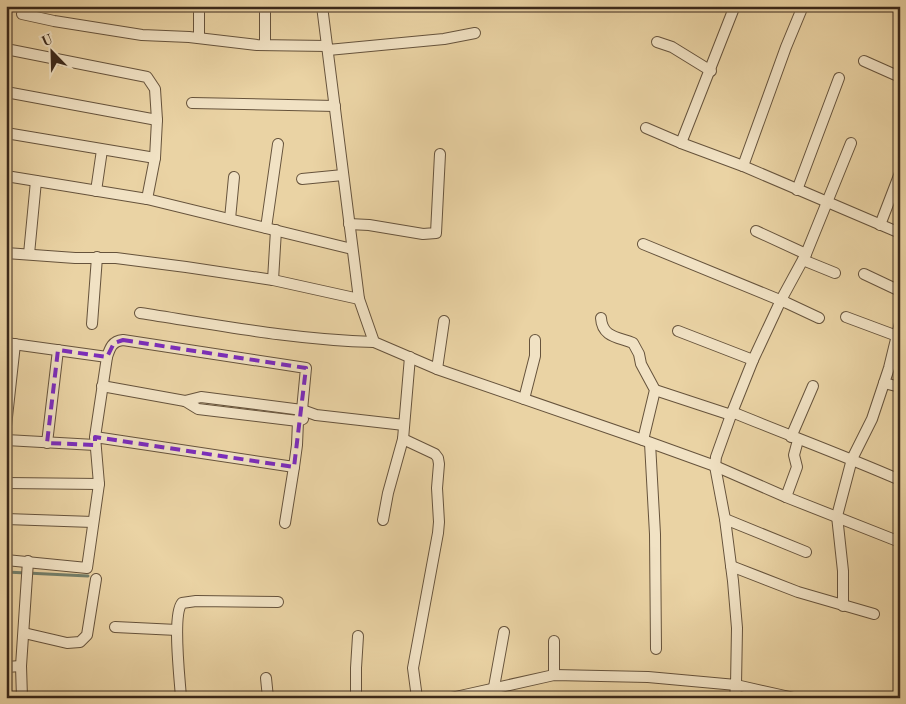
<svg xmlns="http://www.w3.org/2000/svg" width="906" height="704" viewBox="0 0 906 704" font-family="'Old Standard TT',serif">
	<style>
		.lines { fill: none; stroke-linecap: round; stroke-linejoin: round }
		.stream { stroke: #737f6b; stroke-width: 3 }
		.street-casing { stroke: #66533c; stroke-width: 12 }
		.street { stroke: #f1e2c4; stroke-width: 10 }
		.marked { fill: none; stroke: #7b2cbf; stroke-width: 4; stroke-dasharray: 10 6; stroke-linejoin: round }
	</style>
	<rect width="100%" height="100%" fill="#ead3a4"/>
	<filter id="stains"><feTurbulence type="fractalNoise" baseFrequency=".004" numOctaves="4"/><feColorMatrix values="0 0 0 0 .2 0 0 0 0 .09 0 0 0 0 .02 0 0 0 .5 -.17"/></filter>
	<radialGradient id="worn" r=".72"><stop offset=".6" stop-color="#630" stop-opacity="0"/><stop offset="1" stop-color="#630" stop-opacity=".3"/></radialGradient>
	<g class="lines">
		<path class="stream" d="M 6,572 L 88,576"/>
		<defs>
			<g id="street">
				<path d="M 322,6 L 359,299 L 374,342 L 437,369 L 643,440 L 715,466 L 786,497 L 900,542"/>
				<path d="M 22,14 L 54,21 L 142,35 L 189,37 L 257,45 L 327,46"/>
				<path d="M 199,38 L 199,6"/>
				<path d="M 657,42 L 672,47 L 711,71"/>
				<path d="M 265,45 L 265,6"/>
				<path d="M 6,49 L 147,77 L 155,89 L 157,120 L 155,158 L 147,199"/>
				<path d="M 328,50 L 444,39 L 475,33"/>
				<path d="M 864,61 L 900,77"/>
				<path d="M 6,92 L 157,120"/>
				<path d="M 192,103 L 335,106"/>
				<path d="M 646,128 L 681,143 L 743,166 L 900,233"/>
				<path d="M 6,133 L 155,158"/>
				<path d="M 681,143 L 734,8"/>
				<path d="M 743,166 L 786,47 L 803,6"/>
				<path d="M 6,176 L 147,199 L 352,249"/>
				<path d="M 302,179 L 343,175"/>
				<path d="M 797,190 L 839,78"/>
				<path d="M 96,191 L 102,150"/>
				<path d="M 230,219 L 234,177"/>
				<path d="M 349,224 L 369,225 L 423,234 L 436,233 L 440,154"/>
				<path d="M 880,225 L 900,173"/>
				<path d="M 266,228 L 278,144"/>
				<path d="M 756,231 L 806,254"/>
				<path d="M 643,244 L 787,303 L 819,318"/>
				<path d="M 6,253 L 75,258 L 116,258 L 186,267 L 273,280 L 359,299"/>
				<path d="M 29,254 L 36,181"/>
				<path d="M 803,260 L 835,273"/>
				<path d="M 864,274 L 900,291"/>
				<path d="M 273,280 L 276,230"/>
				<path d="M 140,313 C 218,325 295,340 374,342"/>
				<path d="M 846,317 L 897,336"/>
				<path d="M 601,318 C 602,337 618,337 633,343 L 639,354 L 641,364 L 655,390 L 643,440"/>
				<path d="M 92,324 L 97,257"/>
				<path d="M 678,331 L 753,360"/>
				<path d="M 6,343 L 107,357"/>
				<path d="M 437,369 L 444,321"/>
				<path d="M 884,383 L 900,387"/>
				<path d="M 102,386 L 185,401 L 198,409 L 298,421 L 303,419"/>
				<path d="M 655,390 L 731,415"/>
				<path d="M 524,399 L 535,356 L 535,340"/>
				<path d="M 185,401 L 201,397 L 302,410 L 316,415 L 404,425"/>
				<path d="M 732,412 C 788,435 845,456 900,480"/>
				<path d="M 6,426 L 15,344"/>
				<path d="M 791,437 L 813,386"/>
				<path d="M 403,439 L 435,454 L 438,458 L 439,464 L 437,488 L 439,522 L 438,533 L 413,668 L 417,698"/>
				<path d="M 6,440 L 95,445"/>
				<path d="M 47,443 L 58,350"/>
				<path d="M 650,443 L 655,534 L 656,649"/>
				<path d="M 6,483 L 99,484"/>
				<path d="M 786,497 L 797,467 L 794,455 L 798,440"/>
				<path d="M 6,519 L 93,522"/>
				<path d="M 725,519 L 806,552"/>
				<path d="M 383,520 L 388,493 L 403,439 L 410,357"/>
				<path d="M 285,523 L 294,467"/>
				<path d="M 6,560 L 87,568 L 99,484 L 95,437 L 107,357 C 110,348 112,341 123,340 L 306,368 L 302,410 L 298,421 L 297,445 L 294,467 L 95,437"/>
				<path d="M 731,566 L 798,592 L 874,614"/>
				<path d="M 843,606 L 843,571 L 837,516 L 852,459 L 872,419 L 889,368 L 900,323"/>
				<path d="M 115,627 L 177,630"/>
				<path d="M 24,633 L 67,643 L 80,642 L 87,635 L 96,579"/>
				<path d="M 6,667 L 21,666"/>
				<path d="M 554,675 L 554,641"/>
				<path d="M 266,678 L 268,698"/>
				<path d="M 494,687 L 504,632"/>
				<path d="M 22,698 L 21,666 L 28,561"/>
				<path d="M 181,698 C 180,680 172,615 182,603 L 196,601 L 278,602"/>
				<path d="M 356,698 L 356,668 L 358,636"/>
				<path d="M 451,698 L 554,675 L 648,677 L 736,685 L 737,628 L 733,581 L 725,519 L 715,466 L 716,457 L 731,415 L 753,360 L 781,300 L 806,254 L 851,143"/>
				<path d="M 735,698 L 736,685 L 794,698"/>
				<path d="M 871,698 L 881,698"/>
			</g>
		</defs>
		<use href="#street" class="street-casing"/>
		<use href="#street" class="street"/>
	</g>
	<path class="marked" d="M 123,340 L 306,368 L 294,467 L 95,437 L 95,445 L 47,443 L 58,350 L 107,357 L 114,343 Z"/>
	<rect width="906" height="704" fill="none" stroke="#ead3a4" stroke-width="25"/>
	<rect x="8" y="8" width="891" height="689" fill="none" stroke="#3a281a" stroke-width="2.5"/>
	<rect x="12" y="12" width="881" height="679" fill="none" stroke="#3a281a"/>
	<g transform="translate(52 52) rotate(337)" stroke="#f1e2c4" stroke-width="4" paint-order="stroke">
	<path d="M0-4L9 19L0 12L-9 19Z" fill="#3a281a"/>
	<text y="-8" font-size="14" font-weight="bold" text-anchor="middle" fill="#3a281a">U</text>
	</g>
	<rect width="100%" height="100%" filter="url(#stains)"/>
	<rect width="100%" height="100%" fill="url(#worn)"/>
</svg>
